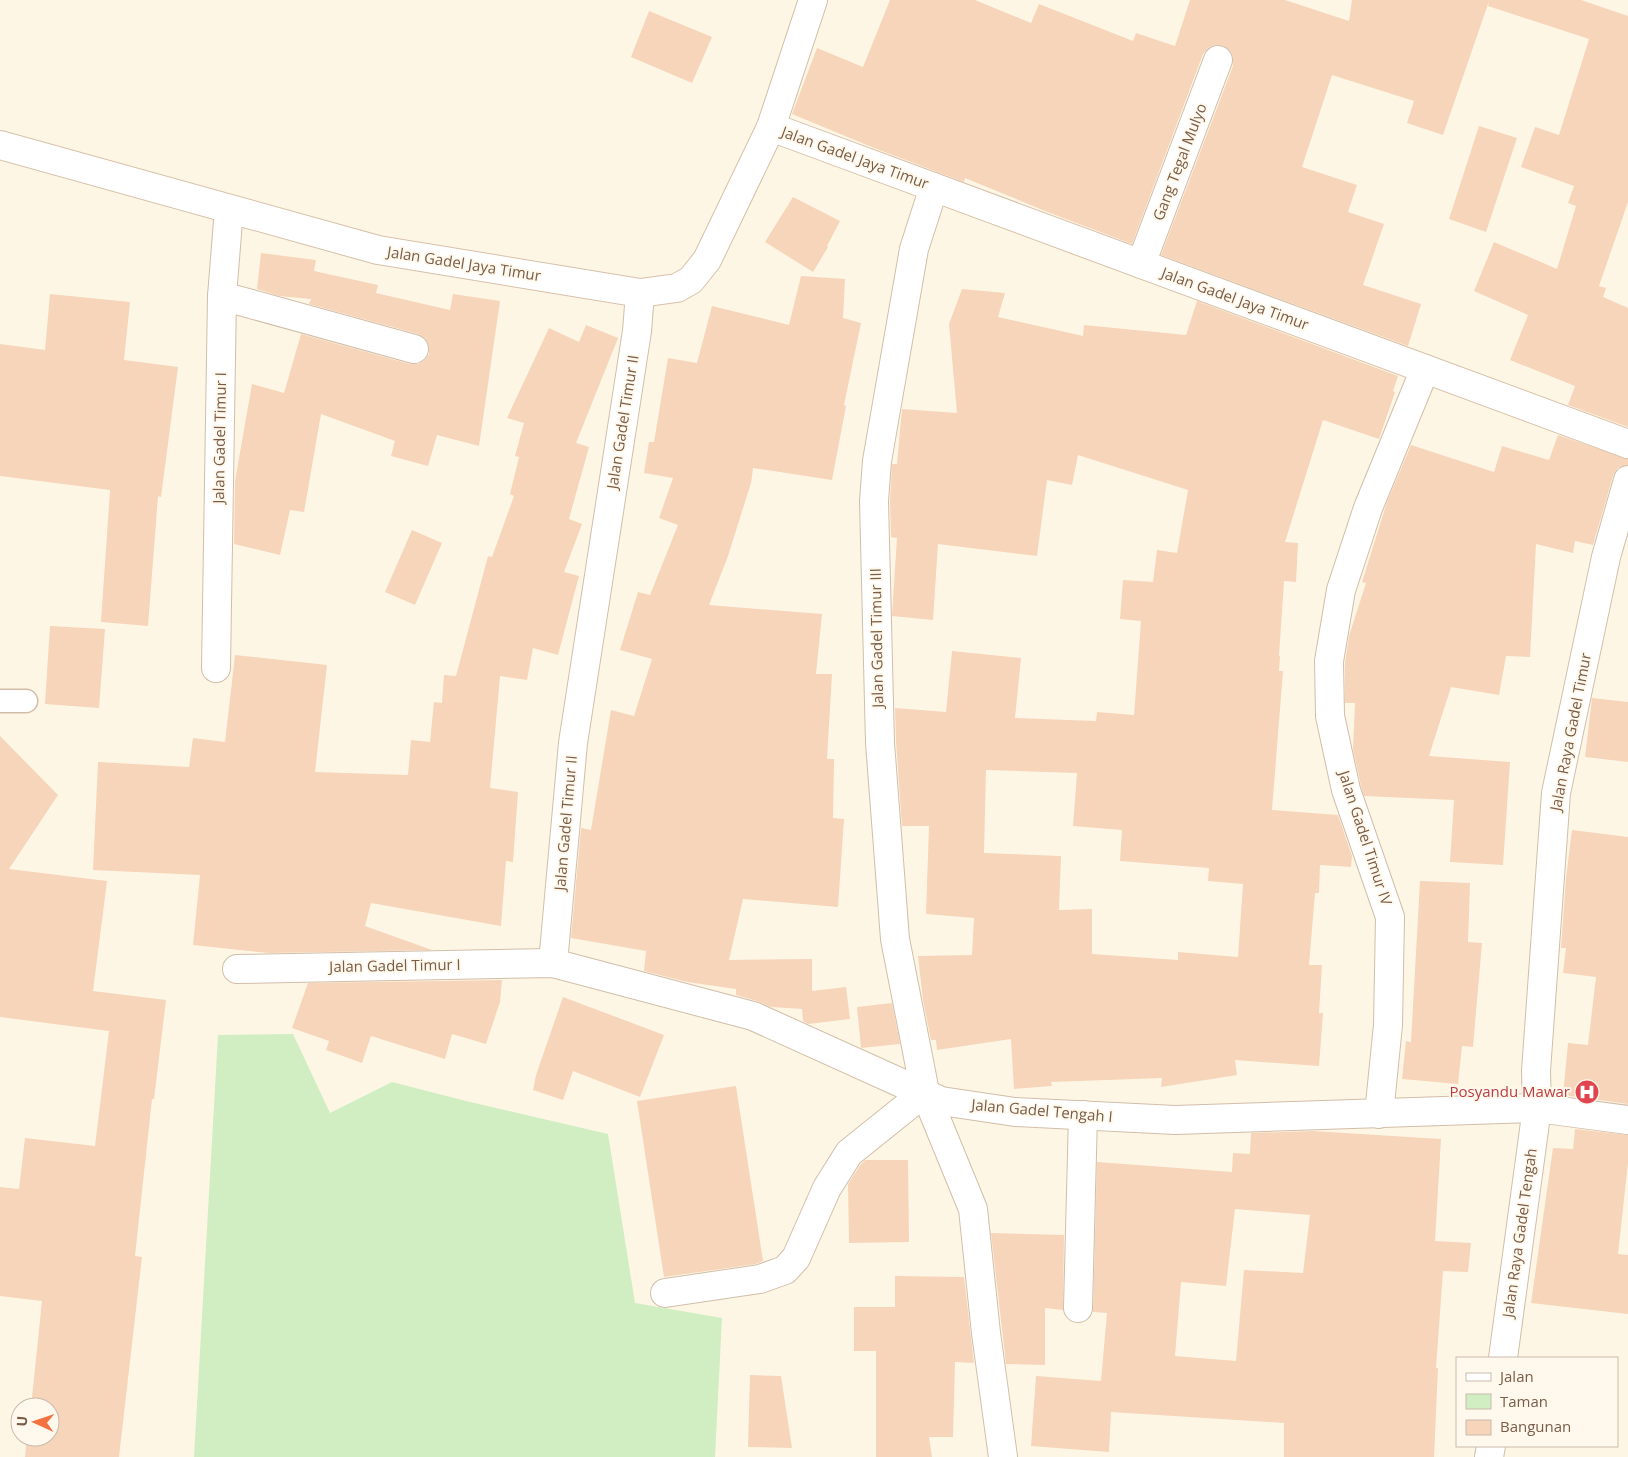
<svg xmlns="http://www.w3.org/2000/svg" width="1628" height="1457" viewBox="0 0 1628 1457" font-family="'Open Sans',sans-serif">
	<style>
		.green { fill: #d1edc2 }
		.building { fill: #f6d5ba; fill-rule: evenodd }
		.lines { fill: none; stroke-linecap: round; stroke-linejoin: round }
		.lane-casing { stroke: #d1bea9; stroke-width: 25 }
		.street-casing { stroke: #d1bea9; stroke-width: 30 }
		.secondary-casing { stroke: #d7c0a9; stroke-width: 30 }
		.lane { stroke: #fff; stroke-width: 22 }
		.street { stroke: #fff; stroke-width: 28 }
		.secondary { stroke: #fff; stroke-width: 28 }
		.labels { text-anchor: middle; stroke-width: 4; stroke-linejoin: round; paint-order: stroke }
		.street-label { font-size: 15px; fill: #7a5c47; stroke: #fff9ed }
		.health-label { font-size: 15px; fill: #be3a42; stroke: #fff9ed; text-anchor: end }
	</style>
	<rect width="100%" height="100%" fill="#fef6e5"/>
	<path class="green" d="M 293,1034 L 330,1113 L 392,1082 L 466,1101 L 608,1134 L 635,1303 L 722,1318 L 715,1457 L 194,1457 L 218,1035 Z"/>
	<g class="building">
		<path d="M 890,0 L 975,0 L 1031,23 L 1039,4 L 1133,41 L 1136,33 L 1175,46 L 1190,0 L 1285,0 L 1349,21 L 1352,0 L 1581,0 L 1628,16 L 1628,202 L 1599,286 L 1606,288 L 1603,297 L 1628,308 L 1628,427 L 1568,405 L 1575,386 L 1510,360 L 1528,315 L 1474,291 L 1494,242 L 1557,269 L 1576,206 L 1568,203 L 1574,186 L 1521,167 L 1535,127 L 1559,135 L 1589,39 L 1488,6 L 1489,1 L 1443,135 L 1407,123 L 1414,101 L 1332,75 L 1302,167 L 1357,185 L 1348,212 L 1384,224 L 1363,285 L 1421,304 L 1408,346 L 1161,255 L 1233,66 L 1233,57 L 1230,51 L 1224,46 L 1215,45 L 1208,48 L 1203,54 L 1132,244 L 1050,213 L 965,178 L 964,182 L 874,148 L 792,114 L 817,48 L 863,67 Z"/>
		<path d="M 649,11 L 712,37 L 692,83 L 631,57 Z"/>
		<path d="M 1479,126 L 1517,138 L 1486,232 L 1449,219 Z"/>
		<path d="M 793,197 L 840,221 L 827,246 L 828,247 L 813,272 L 765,242 Z"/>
		<path d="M 261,253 L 316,260 L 314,271 L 378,285 L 376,293 L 450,310 L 453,294 L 500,301 L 479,446 L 437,435 L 428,466 L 391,456 L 395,441 L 321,414 L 304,512 L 290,510 L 280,555 L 234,544 L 235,481 L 252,384 L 284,393 L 301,334 L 410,364 L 418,364 L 425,360 L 429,354 L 429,346 L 425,338 L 418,334 L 309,304 L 311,299 L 279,296 L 257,289 Z"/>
		<path d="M 801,276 L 845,279 L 843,318 L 861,323 L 844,405 L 846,406 L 832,480 L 753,468 L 751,483 L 728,556 L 709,605 L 822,614 L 816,674 L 832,674 L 827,759 L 834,759 L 833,818 L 844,819 L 838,907 L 743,899 L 729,960 L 812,959 L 812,991 L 846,987 L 850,1019 L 808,1024 L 803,1021 L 802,1009 L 771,1007 L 757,1001 L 736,995 L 736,989 L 687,982 L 644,971 L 646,951 L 571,938 L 581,828 L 591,830 L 611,710 L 634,716 L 652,659 L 620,650 L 638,592 L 650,595 L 678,525 L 659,518 L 673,478 L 644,473 L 649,442 L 654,442 L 668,358 L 697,363 L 712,306 L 789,325 Z"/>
		<path d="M 962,289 L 1005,293 L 998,317 L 1083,336 L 1084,325 L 1186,335 L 1197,301 L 1398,376 L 1393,391 L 1395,392 L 1379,439 L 1323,420 L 1285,542 L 1298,543 L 1296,582 L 1284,581 L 1279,656 L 1280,656 L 1279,671 L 1283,671 L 1272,810 L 1338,815 L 1352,856 L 1351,867 L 1320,865 L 1319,893 L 1315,893 L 1309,965 L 1322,965 L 1319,1013 L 1323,1013 L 1319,1066 L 1235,1060 L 1237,1075 L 1161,1087 L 1162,1078 L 1051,1082 L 1052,1086 L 1014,1089 L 1011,1039 L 937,1050 L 936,1040 L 931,1040 L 923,1000 L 918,956 L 972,955 L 974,918 L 926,914 L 929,826 L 902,826 L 896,742 L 895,708 L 946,712 L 952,651 L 1021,658 L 1015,718 L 1096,721 L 1097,712 L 1134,715 L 1141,621 L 1120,619 L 1123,580 L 1153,582 L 1157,550 L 1177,553 L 1188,490 L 1078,455 L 1072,485 L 1047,480 L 1037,556 L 938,544 L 933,620 L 892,616 L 897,538 L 891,537 L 890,501 L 892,464 L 897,464 L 902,409 L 957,413 L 949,324 ZM 986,770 L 1077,773 L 1073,826 L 1122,830 L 1120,861 L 1209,868 L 1208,881 L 1243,884 L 1238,957 L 1178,952 L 1178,960 L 1092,954 L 1092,909 L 1059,910 L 1061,856 L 984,853 Z"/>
		<path d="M 50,294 L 130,302 L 124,360 L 178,367 L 161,497 L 158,496 L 148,626 L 101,622 L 110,490 L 0,476 L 0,344 L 45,350 Z"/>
		<path d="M 586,325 L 618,338 L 576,443 L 589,447 L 569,519 L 582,524 L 564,572 L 579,576 L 558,655 L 533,648 L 527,680 L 500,676 L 490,788 L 518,792 L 513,862 L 506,861 L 501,926 L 371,903 L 365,926 L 432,950 L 269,953 L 193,945 L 200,875 L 93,870 L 98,762 L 189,767 L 193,738 L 225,742 L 235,655 L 327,665 L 315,772 L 408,775 L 411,740 L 430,742 L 434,702 L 442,703 L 444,675 L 456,676 L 488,556 L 492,557 L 514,496 L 510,494 L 519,457 L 515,456 L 524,423 L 507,418 L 549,328 L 579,342 Z"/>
		<path d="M 1558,435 L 1628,459 L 1628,465 L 1618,468 L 1613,476 L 1593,545 L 1575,541 L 1573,553 L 1536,544 L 1530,657 L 1506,656 L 1499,695 L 1451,687 L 1429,756 L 1510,762 L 1503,865 L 1450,862 L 1454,800 L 1364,796 L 1361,786 L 1353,749 L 1355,703 L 1345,703 L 1345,662 L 1349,636 L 1366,583 L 1362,582 L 1387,502 L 1411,445 L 1494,472 L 1502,446 L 1549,460 Z"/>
		<path d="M 412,530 L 442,543 L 415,605 L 385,592 Z"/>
		<path d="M 50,626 L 105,629 L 99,708 L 45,704 Z"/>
		<path d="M 1592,698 L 1628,702 L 1628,762 L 1585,757 Z"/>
		<path d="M 0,736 L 58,795 L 9,869 L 107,881 L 93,991 L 166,1000 L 154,1099 L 152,1099 L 135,1256 L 142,1257 L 119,1457 L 25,1457 L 27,1437 L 50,1437 L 50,1407 L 31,1407 L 42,1301 L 0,1296 L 0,1187 L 19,1189 L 25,1138 L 95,1146 L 109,1031 L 0,1017 Z"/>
		<path d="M 1572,830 L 1628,837 L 1628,1104 L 1563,1095 L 1568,1043 L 1588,1045 L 1596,977 L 1563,973 L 1566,948 L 1561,948 L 1566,878 Z"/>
		<path d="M 1420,881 L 1470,883 L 1468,942 L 1482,943 L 1473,1047 L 1462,1046 L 1458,1084 L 1402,1079 L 1406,1041 L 1411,1042 Z"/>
		<path d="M 502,980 L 500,1002 L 486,1044 L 452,1034 L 445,1059 L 371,1036 L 362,1063 L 326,1050 L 329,1041 L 292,1028 L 308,983 Z"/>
		<path d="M 563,997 L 664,1035 L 640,1097 L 573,1071 L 563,1100 L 533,1090 L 536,1075 Z"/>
		<path d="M 892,1003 L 900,1044 L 861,1048 L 857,1007 Z"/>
		<path d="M 736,1086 L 763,1261 L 756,1264 L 664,1277 L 637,1101 Z"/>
		<path d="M 1575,1129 L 1628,1135 L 1628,1163 L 1618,1254 L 1628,1255 L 1628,1314 L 1531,1303 L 1553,1148 L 1573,1149 Z"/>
		<path d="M 1313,1131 L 1441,1139 L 1435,1241 L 1471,1243 L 1468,1272 L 1443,1271 L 1436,1368 L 1438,1368 L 1434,1457 L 1284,1457 L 1284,1423 L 1111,1412 L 1109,1452 L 1031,1446 L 1036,1376 L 1101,1381 L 1107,1313 L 1093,1312 L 1097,1162 L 1232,1172 L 1233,1153 L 1250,1154 L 1251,1133 ZM 1235,1209 L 1310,1215 L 1303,1273 L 1244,1270 L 1236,1361 L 1175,1356 L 1181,1282 L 1226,1286 Z"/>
		<path d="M 865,1160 L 908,1160 L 909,1242 L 849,1243 L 848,1184 L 861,1164 Z"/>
		<path d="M 991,1233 L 1064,1235 L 1063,1310 L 1045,1308 L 1045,1365 L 1006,1364 Z"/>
		<path d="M 895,1276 L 964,1277 L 974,1363 L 955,1362 L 953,1437 L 929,1437 L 932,1457 L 876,1457 L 876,1351 L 854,1351 L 854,1307 L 895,1307 Z"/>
		<path d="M 750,1375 L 781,1376 L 792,1448 L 748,1447 Z"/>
	</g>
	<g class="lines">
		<defs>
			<path id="lane" d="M 0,701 L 26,701"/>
			<g id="street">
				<path d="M 771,127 L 813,0"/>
				<path d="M 934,187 L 914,249 L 877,461 L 874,501 L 880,743 L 895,939 L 925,1092 L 973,1209 L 986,1333 L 1003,1457"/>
				<path d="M 1141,264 L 1218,60"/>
				<path d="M 222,296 L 414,349"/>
				<path d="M 216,668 L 222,296 L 229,209"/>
				<path d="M 553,963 L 573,743 L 637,331 L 640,293"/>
				<path d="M 237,969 L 553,963 L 753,1016 L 941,1101 L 1015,1112 L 1175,1120 L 1537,1108 L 1628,1120"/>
				<path d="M 1379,1114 L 1388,1025 L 1390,917 L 1346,790 L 1330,716 L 1329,661 L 1341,590 L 1368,508 L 1425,369"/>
				<path d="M 665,1293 L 760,1279 L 785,1270 L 796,1258 L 827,1188 L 849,1153 L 925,1092"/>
				<path d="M 1078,1308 L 1083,1115"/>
				<path d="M 1503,1358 L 1537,1108 L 1536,1071 L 1556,793 L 1606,557 L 1628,480"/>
				<path d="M 1489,1457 L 1491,1446"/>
			</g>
			<path id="secondary" d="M 0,145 L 378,250 L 640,293 L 677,288 L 691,280 L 707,260 L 771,127 L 1628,444"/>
		</defs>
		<use href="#lane" class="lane-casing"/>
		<use href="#street" class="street-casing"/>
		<use href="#secondary" class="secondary-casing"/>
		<use href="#lane" class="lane"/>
		<use href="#street" class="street"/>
		<use href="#secondary" class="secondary"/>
	</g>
	<defs>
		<symbol id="hospital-disc" viewBox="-11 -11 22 22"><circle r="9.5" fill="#e0444e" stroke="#fff9ed"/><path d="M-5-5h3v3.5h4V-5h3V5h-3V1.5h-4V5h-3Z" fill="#fff"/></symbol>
	</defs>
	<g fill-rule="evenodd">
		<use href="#hospital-disc" x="1573" y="1078" width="28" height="28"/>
	</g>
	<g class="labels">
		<g class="street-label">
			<text transform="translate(855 158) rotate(20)" y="5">Jalan Gadel Jaya Timur</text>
			<text transform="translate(1180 162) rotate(-69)" y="5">Gang Tegal Mulyo</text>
			<text transform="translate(464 264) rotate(9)" y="5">Jalan Gadel Jaya Timur</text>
			<text transform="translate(1235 299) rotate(20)" y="5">Jalan Gadel Jaya Timur</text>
			<text transform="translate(623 422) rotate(-81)" y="5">Jalan Gadel Timur II</text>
			<text transform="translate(220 438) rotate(-89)" y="5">Jalan Gadel Timur I</text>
			<text transform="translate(877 638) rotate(-91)" y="5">Jalan Gadel Timur III</text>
			<text transform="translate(1571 732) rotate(-79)" y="5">Jalan Raya Gadel Timur</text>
			<text transform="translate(566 823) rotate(-85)" y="5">Jalan Gadel Timur II</text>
			<text transform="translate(1365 838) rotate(72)" y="5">Jalan Gadel Timur IV</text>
			<text transform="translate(395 966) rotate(-1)" y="5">Jalan Gadel Timur I</text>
			<text transform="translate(1042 1111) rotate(5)" y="5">Jalan Gadel Tengah I</text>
			<text transform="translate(1520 1233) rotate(-82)" y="5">Jalan Raya Gadel Tengah</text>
		</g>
		<g class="health-label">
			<text x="1570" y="1097">Posyandu Mawar</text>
		</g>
	</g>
	<rect x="1456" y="1357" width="162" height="90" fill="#fff9ed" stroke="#cabaab"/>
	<rect x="1466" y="1373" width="25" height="8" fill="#ffffff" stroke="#cabaab"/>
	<text x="1500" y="1382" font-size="15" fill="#7a5c47">Jalan</text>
	<rect x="1466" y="1394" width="25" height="15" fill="#d1edc2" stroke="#cabaab"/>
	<text x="1500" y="1407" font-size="15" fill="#7a5c47">Taman</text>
	<rect x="1466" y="1420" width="25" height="15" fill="#f6d5ba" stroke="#cabaab"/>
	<text x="1500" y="1432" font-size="15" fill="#7a5c47">Bangunan</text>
	<g transform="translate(35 1422) rotate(273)"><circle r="24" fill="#fff9ed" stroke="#cabaab"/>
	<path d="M0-4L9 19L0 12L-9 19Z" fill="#f27240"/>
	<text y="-8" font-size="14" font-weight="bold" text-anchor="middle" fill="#7a5c47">U</text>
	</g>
</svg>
